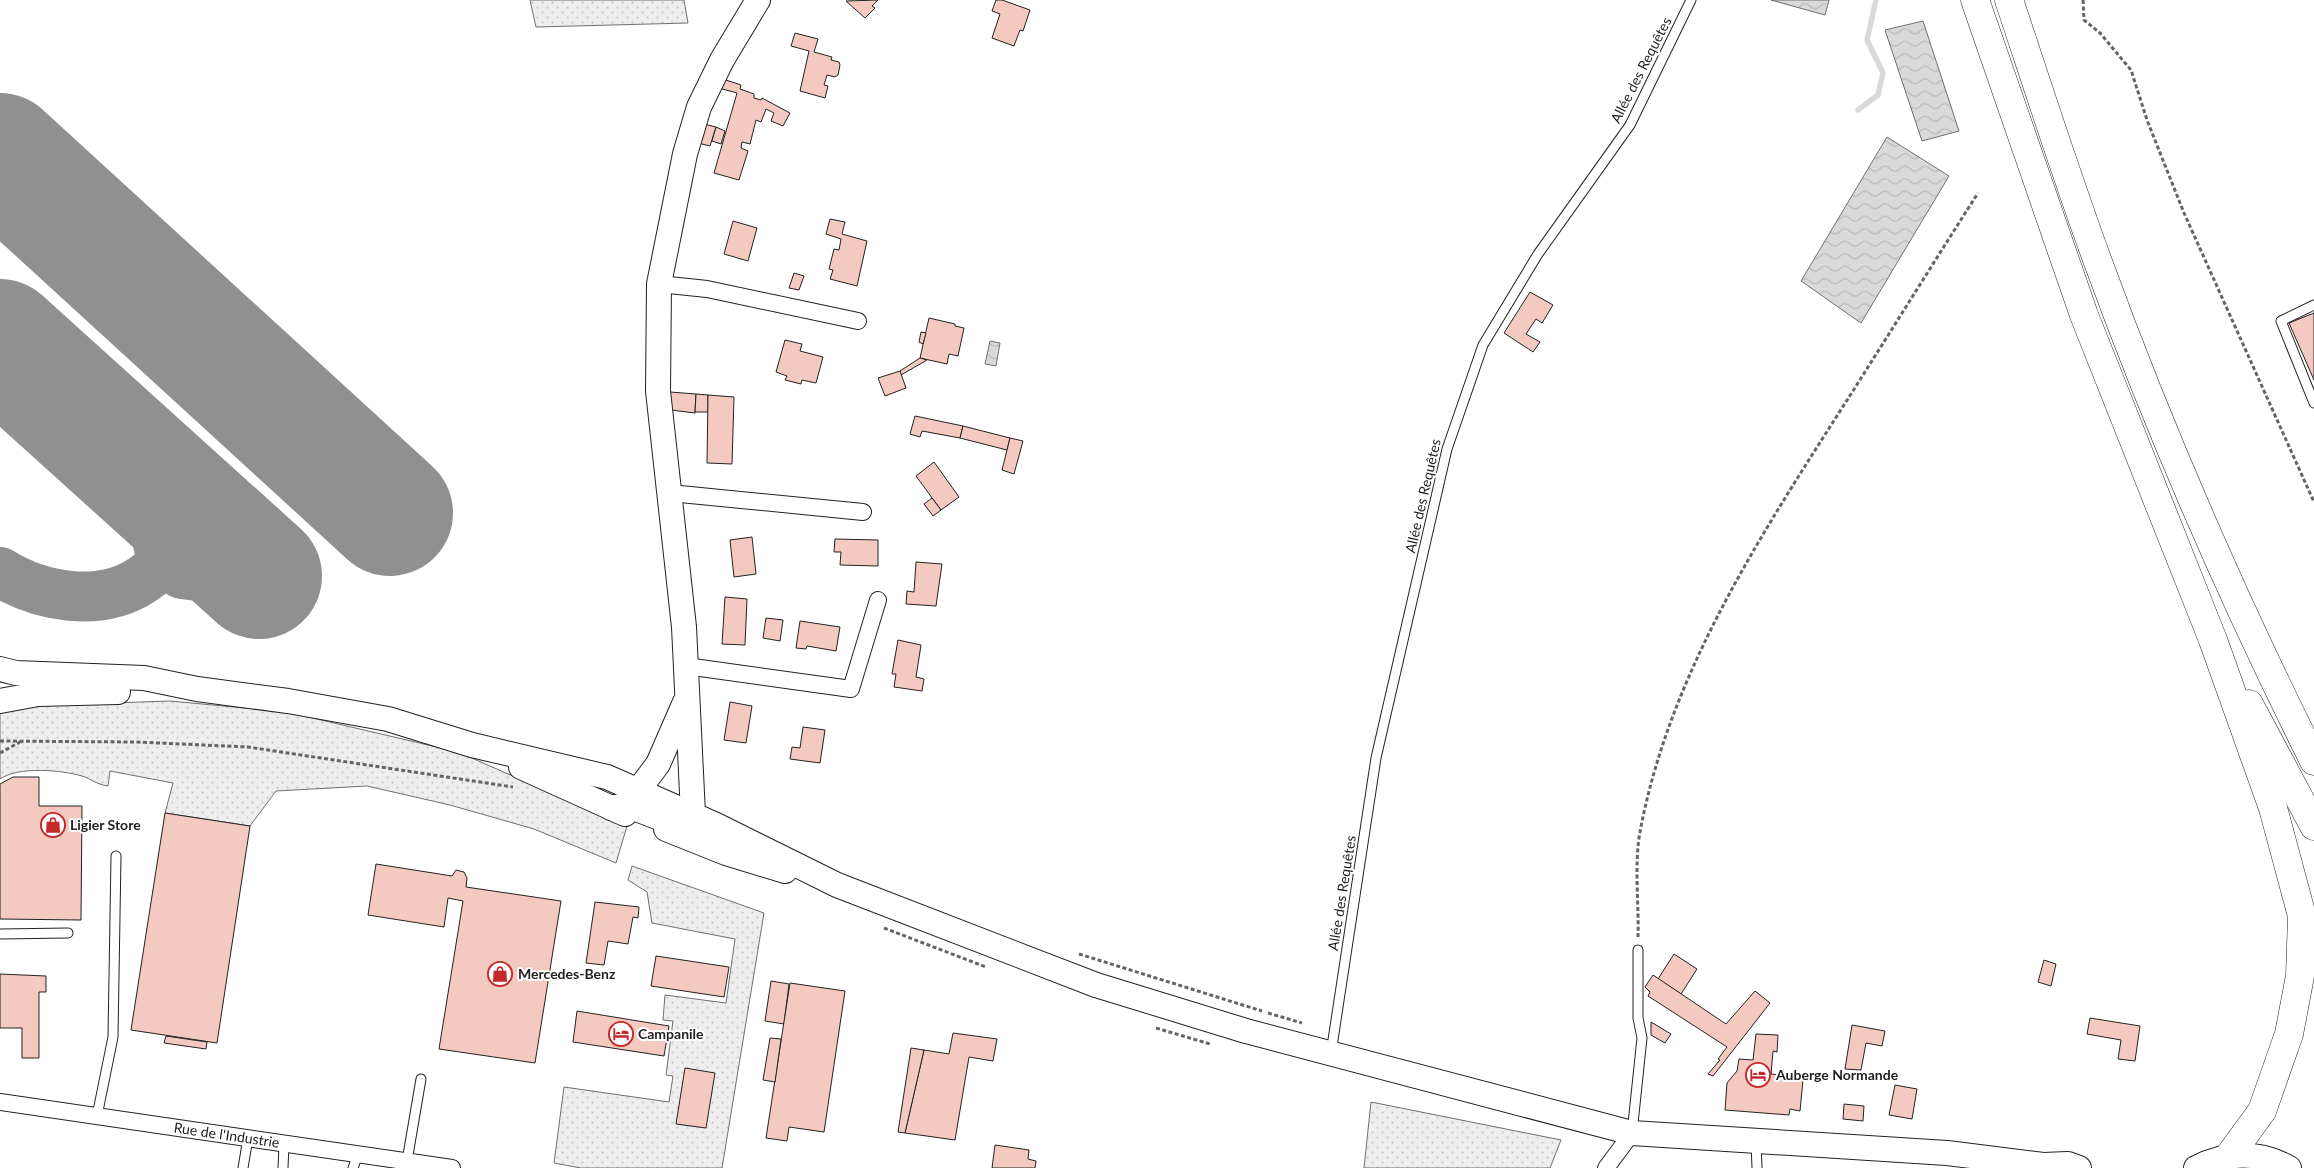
<svg xmlns="http://www.w3.org/2000/svg" width="2314" height="1168" viewBox="0 0 2314 1168" font-family="Lato,sans-serif">
	<style>
		.grass { fill: url(#grass-dots); stroke: #6f6f6f }
		.water { fill: url(#water-waves); stroke: #6f6f6f }
		.lines { fill: none; stroke-linecap: round; stroke-linejoin: round }
		.stream { stroke: #d9d9d9; stroke-width: 5.5 }
		.taxiway { stroke: #909090; stroke-width: 50 }
		.runway { stroke: #909090; stroke-width: 126 }
		.building { fill: #f3c9c0; stroke: #222 }
		.lane-casing { stroke: #222; stroke-width: 11 }
		.street-casing { stroke: #222; stroke-width: 18 }
		.secondary-casing { stroke: #222; stroke-width: 26 }
		.highway-casing { stroke: #222; stroke-width: 29 }
		.path { stroke: #646464; stroke-width: 3; stroke-dasharray: 4 2.5; stroke-linecap: butt }
		.lane { stroke: #fff; stroke-width: 9 }
		.street { stroke: #fff; stroke-width: 16 }
		.secondary { stroke: #fff; stroke-width: 24 }
		.highway { stroke: #fff; stroke-width: 28 }
		.labels { text-anchor: middle; stroke-width: 4; stroke-linejoin: round; paint-order: stroke }
		.street-label { font-size: 14px; fill: #222; stroke: #fff }
		.poi-label { font-size: 14px; font-weight: bold; fill: #222; stroke: #fff; text-anchor: start }
	</style>
	<defs>
		<pattern id="grass-dots" width="8" height="8" patternUnits="userSpaceOnUse" patternTransform="scale(1.25)"><rect width="8" height="8" fill="#eee"/><path d="M2 2h.1M6 6h.1" fill="none" stroke="#ccc" stroke-width="1.8" stroke-linecap="round"/></pattern>
		<pattern id="water-waves" width="16" height="10" patternUnits="userSpaceOnUse" patternTransform="scale(1.25)"><rect width="16" height="10" fill="#d9d9d9"/><path d="M0 5q4-4 8 0t8 0" fill="none" stroke="#bababa"/></pattern>
	</defs>
	<rect width="100%" height="100%" fill="#fff"/>
	<g class="grass">
		<path d="M 530,0 L 684,0 L 688,23 L 536,27 Z"/>
		<path d="M 170,701 L 287,712 L 458,752 L 627,826 L 616,863 L 534,829 L 450,805 L 367,786 L 276,791 L 250,826 L 165,813 L 173,783 L 110,771 L 108,786 C 95,784 92,779 82,776 C 61,770 19,766 0,779 L 0,712 L 22,706 Z"/>
		<path d="M 632,866 L 764,913 L 722,1168 L 581,1168 L 554,1163 L 564,1087 L 669,1102 L 673,1076 L 666,1075 L 673,1021 L 663,1020 L 665,995 L 726,1003 L 735,939 L 652,923 L 647,892 L 628,880 Z"/>
		<path d="M 1371,1102 L 1561,1140 L 1550,1168 L 1364,1168 Z"/>
	</g>
	<g class="water">
		<path d="M 1771,0 L 1829,0 L 1825,15 Z"/>
		<path d="M 1923,21 L 1959,131 L 1922,141 L 1885,30 Z"/>
		<path d="M 1887,137 L 1949,176 L 1861,323 L 1801,281 Z"/>
		<path d="M 990,341 L 1000,343 L 996,366 L 985,364 Z"/>
	</g>
	<g class="lines">
		<path class="stream" d="M 1858,110 L 1878,95 L 1883,73 L 1867,40 L 1876,0"/>
		<g class="taxiway">
			<path d="M 152,481 L 162,499 L 158,543 L 160,554 L 167,566 L 182,574 L 197,576 L 227,568 L 231,565 L 233,557 L 230,551"/>
			<path d="M 0,572 C 40,597 100,608 142,580 C 164,565 184,545 205,529"/>
		</g>
		<g class="runway">
			<path d="M 0,156 L 390,513"/>
			<path d="M 0,342 L 259,576"/>
		</g>
	</g>
	<g class="building">
		<path d="M 878,0 L 872,6 L 875,8 L 865,18 L 846,1 Z"/>
		<path d="M 996,0 L 1002,0 L 1030,10 L 1023,31 L 1020,30 L 1014,46 L 992,38 L 1000,14 L 992,11 Z"/>
		<path d="M 795,33 L 818,39 L 814,52 L 832,57 L 831,60 L 839,62 L 840,65 L 838,75 L 835,77 L 827,75 L 824,85 L 828,86 L 825,98 L 800,91 L 809,51 L 791,46 Z"/>
		<path d="M 723,79 L 741,85 L 740,89 L 754,94 L 754,98 L 761,100 L 762,98 L 790,113 L 783,126 L 771,121 L 774,113 L 766,109 L 761,122 L 756,120 L 750,144 L 742,142 L 741,148 L 748,151 L 739,180 L 714,173 L 737,93 L 719,88 Z"/>
		<path d="M 704,124 L 716,127 L 710,146 L 698,143 Z"/>
		<path d="M 716,127 L 725,131 L 721,144 L 712,141 Z"/>
		<path d="M 830,219 L 845,222 L 842,234 L 867,241 L 857,286 L 830,279 L 833,270 L 829,269 L 834,249 L 839,250 L 841,239 L 826,234 Z"/>
		<path d="M 733,221 L 757,228 L 748,261 L 724,254 Z"/>
		<path d="M 794,273 L 804,276 L 799,290 L 789,288 Z"/>
		<path d="M 1530,292 L 1553,305 L 1542,323 L 1536,319 L 1526,334 L 1540,342 L 1533,352 L 1504,333 Z"/>
		<path d="M 2314,313 L 2314,380 L 2289,323 Z"/>
		<path d="M 929,318 L 955,324 L 955,326 L 964,328 L 958,356 L 949,354 L 947,364 L 920,358 Z"/>
		<path d="M 921,332 L 926,333 L 923,344 L 919,342 Z"/>
		<path d="M 785,340 L 802,344 L 800,351 L 823,357 L 816,383 L 802,380 L 801,384 L 785,380 L 787,376 L 776,372 Z"/>
		<path d="M 920,358 L 927,360 L 901,375 L 900,371 Z"/>
		<path d="M 900,371 L 906,388 L 885,396 L 878,378 Z"/>
		<path d="M 670,392 L 696,394 L 695,413 L 671,410 Z"/>
		<path d="M 696,394 L 708,395 L 708,412 L 695,412 Z"/>
		<path d="M 708,395 L 734,397 L 732,464 L 707,463 Z"/>
		<path d="M 915,416 L 963,426 L 960,438 L 922,431 L 920,437 L 910,434 Z"/>
		<path d="M 963,426 L 1010,438 L 1007,450 L 960,438 Z"/>
		<path d="M 1010,438 L 1023,441 L 1014,474 L 1002,470 Z"/>
		<path d="M 934,462 L 959,497 L 941,510 L 916,476 Z"/>
		<path d="M 932,498 L 941,510 L 933,516 L 924,504 Z"/>
		<path d="M 752,537 L 756,574 L 734,577 L 730,540 Z"/>
		<path d="M 835,539 L 878,540 L 878,566 L 840,565 L 841,552 L 834,552 Z"/>
		<path d="M 916,562 L 942,564 L 936,606 L 906,604 L 907,591 L 914,592 Z"/>
		<path d="M 725,597 L 747,599 L 745,645 L 722,644 Z"/>
		<path d="M 766,618 L 783,620 L 780,641 L 763,638 Z"/>
		<path d="M 800,621 L 840,627 L 836,651 L 807,646 L 806,649 L 796,648 Z"/>
		<path d="M 898,640 L 921,645 L 916,677 L 924,679 L 922,691 L 894,687 L 896,674 L 892,674 Z"/>
		<path d="M 730,702 L 752,706 L 746,743 L 724,740 Z"/>
		<path d="M 803,727 L 825,730 L 820,763 L 790,759 L 792,747 L 800,748 Z"/>
		<path d="M 13,777 L 39,777 L 39,806 L 82,806 L 81,920 L 0,919 L 0,784 Z"/>
		<path d="M 165,813 L 250,826 L 217,1043 L 131,1030 Z"/>
		<path d="M 376,864 L 452,876 L 456,870 L 464,872 L 467,878 L 466,887 L 561,901 L 535,1063 L 439,1049 L 463,901 L 448,898 L 444,927 L 368,915 Z"/>
		<path d="M 595,902 L 639,907 L 638,918 L 633,917 L 628,944 L 608,941 L 604,965 L 586,963 Z"/>
		<path d="M 1674,954 L 1697,969 L 1681,994 L 1658,979 Z"/>
		<path d="M 656,956 L 729,967 L 724,997 L 651,986 Z"/>
		<path d="M 2044,960 L 2056,964 L 2051,986 L 2038,982 Z"/>
		<path d="M 0,974 L 46,976 L 46,992 L 39,992 L 39,1058 L 22,1058 L 22,1028 L 0,1028 Z"/>
		<path d="M 1653,975 L 1726,1024 L 1755,991 L 1770,1003 L 1713,1076 L 1708,1074 L 1720,1060 L 1718,1059 L 1727,1047 L 1648,996 L 1650,992 L 1645,987 Z"/>
		<path d="M 771,981 L 789,984 L 784,1024 L 765,1021 Z"/>
		<path d="M 790,983 L 845,991 L 824,1132 L 789,1127 L 787,1141 L 766,1138 Z"/>
		<path d="M 577,1011 L 669,1026 L 664,1056 L 573,1042 Z"/>
		<path d="M 2090,1018 L 2140,1026 L 2135,1061 L 2118,1059 L 2121,1040 L 2087,1034 Z"/>
		<path d="M 1651,1022 L 1671,1034 L 1665,1043 L 1651,1035 Z"/>
		<path d="M 1852,1025 L 1885,1031 L 1882,1046 L 1866,1043 L 1861,1070 L 1845,1069 Z"/>
		<path d="M 953,1033 L 997,1039 L 993,1061 L 969,1057 L 955,1140 L 905,1133 L 924,1050 L 949,1054 Z"/>
		<path d="M 1756,1034 L 1778,1035 L 1777,1052 L 1773,1051 L 1771,1074 L 1792,1076 L 1792,1079 L 1803,1080 L 1800,1111 L 1790,1109 L 1789,1115 L 1725,1110 L 1727,1083 L 1737,1071 L 1739,1059 L 1753,1060 Z"/>
		<path d="M 166,1036 L 207,1042 L 206,1049 L 164,1043 Z"/>
		<path d="M 770,1038 L 781,1039 L 775,1082 L 763,1080 Z"/>
		<path d="M 911,1048 L 924,1050 L 905,1133 L 898,1132 Z"/>
		<path d="M 685,1068 L 715,1073 L 706,1128 L 676,1124 Z"/>
		<path d="M 1895,1085 L 1917,1089 L 1912,1119 L 1889,1115 Z"/>
		<path d="M 1844,1104 L 1864,1106 L 1863,1121 L 1843,1119 Z"/>
		<path d="M 995,1145 L 1029,1150 L 1028,1159 L 1036,1161 L 1035,1168 L 992,1168 Z"/>
	</g>
	<g class="lines">
		<defs>
			<g id="lane">
				<path d="M 2314,305 L 2281,321 L 2314,403"/>
				<path d="M 0,934 L 68,933"/>
				<path d="M 1331,1053 L 1376,758 L 1447,449 L 1483,345 L 1538,254 L 1630,125 L 1691,0"/>
				<path d="M 97,1116 L 113,1037 L 116,856"/>
				<path d="M 1632,1133 L 1642,1038 L 1638,1018 L 1638,950"/>
				<path d="M 1756,1141 L 1757,1168"/>
				<path d="M 407,1161 L 421,1079"/>
				<path d="M 243,1168 L 248,1138"/>
				<path d="M 283,1168 L 284,1144"/>
				<path d="M 353,1168 L 358,1154"/>
			</g>
			<g id="street">
				<path d="M 659,284 L 707,289 L 858,321"/>
				<path d="M 670,493 L 863,512"/>
				<path d="M 686,666 L 851,689 L 878,600"/>
				<path id="s1" d="M 0,1102 L 452,1168"/>
				<path d="M 1606,1168 L 1632,1133"/>
			</g>
			<g id="secondary">
				<path d="M 0,669 L 16,673 L 144,678 L 197,689 L 288,701 L 388,719 L 472,745 L 607,777 L 716,825 L 837,885 L 1096,985 L 1246,1031 L 1632,1133 L 1947,1153 L 2043,1165 L 2068,1164 L 2079,1168"/>
				<path d="M 0,701 L 38,694 L 118,692"/>
				<path d="M 521,767 L 625,814"/>
				<path d="M 637,792 L 658,764 L 685,702"/>
				<path d="M 611,808 L 626,805 L 685,828 L 693,814 L 684,627 L 658,391 L 659,284 L 685,154 L 699,107 L 722,60 L 758,0"/>
				<path d="M 666,829 L 726,853 L 785,871"/>
				<path d="M 2196,1168 C 2226,1152 2259,1151 2289,1168"/>
			</g>
			<g id="highway">
				<path d="M 1975,0 L 2084,315 L 2213,640 L 2273,808 L 2302,916 L 2300,976 L 2289,1034 L 2262,1111 L 2229,1156"/>
				<path d="M 2009,0 C 2038,87 2066,175 2098,262 C 2160,432 2233,599 2314,761"/>
				<path d="M 2249,704 L 2314,826"/>
			</g>
		</defs>
		<use href="#lane" class="lane-casing"/>
		<use href="#street" class="street-casing"/>
		<use href="#secondary" class="secondary-casing"/>
		<use href="#highway" class="highway-casing"/>
		<g class="path">
			<path d="M 2083,0 L 2084,20 L 2100,33 L 2131,70 L 2147,120 L 2184,213 L 2314,502"/>
			<path d="M 0,741 L 136,742 L 248,747 L 513,787"/>
			<path d="M 0,753 L 20,742"/>
			<path d="M 884,928 L 986,967"/>
			<path d="M 1638,937 C 1639,904 1634,864 1640,832 C 1668,681 1753,547 1835,419 C 1883,344 1930,268 1978,193"/>
			<path d="M 1079,954 L 1262,1011"/>
			<path d="M 1268,1013 L 1302,1023"/>
			<path d="M 1156,1028 L 1210,1044"/>
		</g>
		<use href="#lane" class="lane"/>
		<use href="#street" class="street"/>
		<use href="#secondary" class="secondary"/>
		<use href="#highway" class="highway"/>
	</g>
	<defs>
		<symbol id="shop-ring" viewBox="-11 -11 22 22"><circle r="9.5" fill="#fff" stroke="#c62828" stroke-width="1.5"/><path d="M-5-2.5h2.3a2.7 3.5 0 0 1 5.4 0H5L5.5 6h-11ZM-1.5-2.5h3a1.5 2.3 0 0 0-3 0Z" fill="#c62828"/></symbol>
		<symbol id="hotel-ring" viewBox="-11 -11 22 22"><circle r="9.5" fill="#fff" stroke="#c62828" stroke-width="1.5"/><path d="M-6-4.5h1.5V1H6V5H4.5V3h-9V5H-6ZM-4 0a1.8 1.8 0 1 1 3.6 0ZM.5 0V-2.5h3Q6-2.5 6 0Z" fill="#c62828"/></symbol>
	</defs>
	<g fill-rule="evenodd">
		<use href="#shop-ring" x="39" y="811" width="28" height="28"/>
		<use href="#shop-ring" x="486" y="960" width="28" height="28"/>
		<use href="#hotel-ring" x="607" y="1020" width="28" height="28"/>
		<use href="#hotel-ring" x="1744" y="1061" width="28" height="28"/>
	</g>
	<g class="labels">
		<g class="street-label">
			<text transform="translate(1641 70) rotate(-63)" y="5">Allée des Requêtes</text>
			<text transform="translate(1423 496) rotate(-77)" y="5">Allée des Requêtes</text>
			<text transform="translate(1342 893) rotate(-81)" y="5">Allée des Requêtes</text>
			<text dy="5" stroke="none"><textPath href="#s1" startOffset="229">Rue de l'Industrie</textPath></text>
		</g>
		<g class="poi-label">
			<text x="70" y="830">Ligier Store</text>
			<text x="518" y="979">Mercedes-Benz</text>
			<text x="638" y="1039">Campanile</text>
			<text x="1776" y="1080">Auberge Normande</text>
		</g>
	</g>
</svg>
